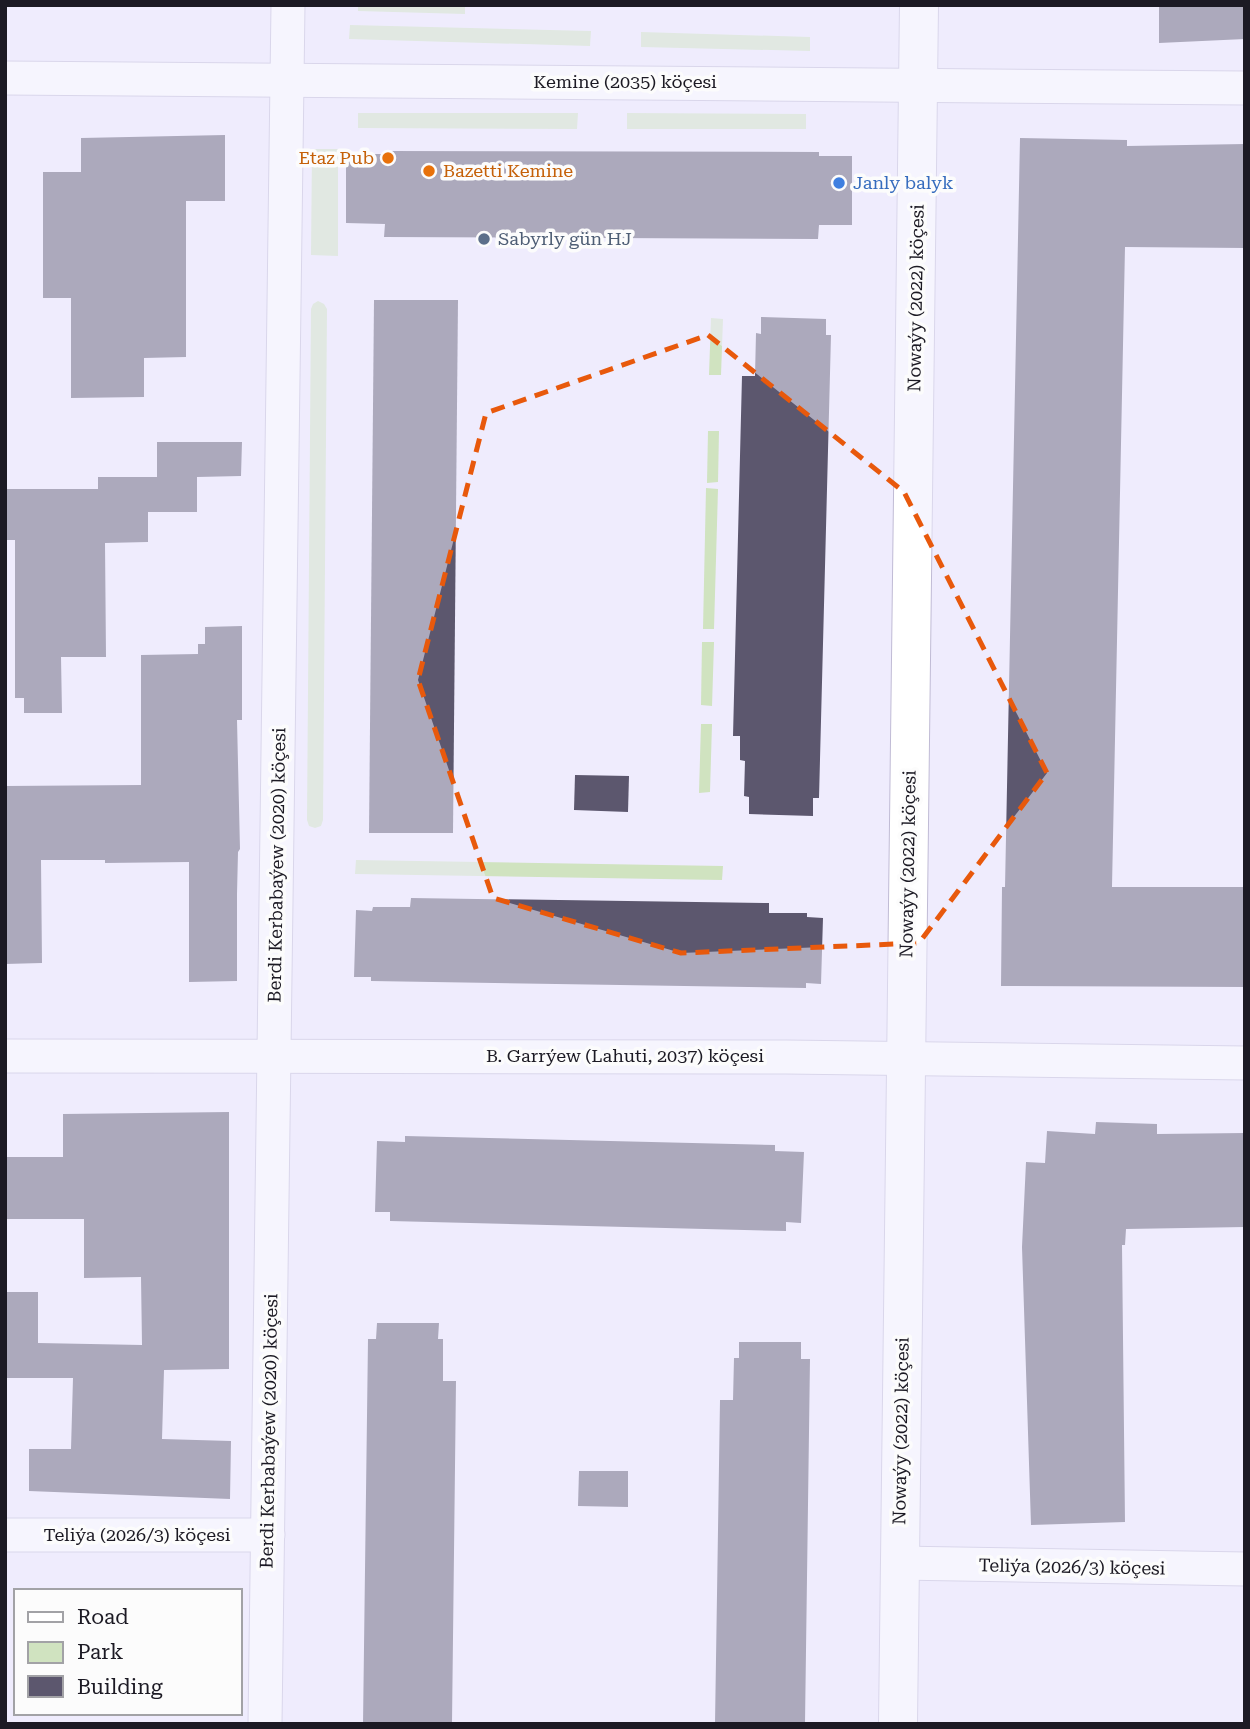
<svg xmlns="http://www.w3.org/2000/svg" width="1250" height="1729" viewBox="0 0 1250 1729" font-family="'Roboto Serif',serif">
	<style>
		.green { fill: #d0e3c0 }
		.building { fill: #5c576e }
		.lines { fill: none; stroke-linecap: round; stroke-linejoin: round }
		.street-casing { stroke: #c0bbd5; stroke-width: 35 }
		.secondary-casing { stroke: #c0bbd5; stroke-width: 40 }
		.street { stroke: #fff; stroke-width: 33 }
		.secondary { stroke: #fff; stroke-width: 38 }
		.marked { fill: none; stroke: #e8590c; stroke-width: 5; stroke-dasharray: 14 9; stroke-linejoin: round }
		.food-dot { fill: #e8710a; stroke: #fcfcfc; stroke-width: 2.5 }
		.shop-dot { fill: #3f7fe0; stroke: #fcfcfc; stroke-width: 2.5 }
		.service-dot { fill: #5c6f8a; stroke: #fcfcfc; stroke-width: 2.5 }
		.labels { text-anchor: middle; stroke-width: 7; stroke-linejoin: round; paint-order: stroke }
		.street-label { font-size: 18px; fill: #1c1a24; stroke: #fcfcfc }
		.food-label { font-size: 18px; fill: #c56008; stroke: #fcfcfc; text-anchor: end }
		.shop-label { font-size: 18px; fill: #366cbe; stroke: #fcfcfc; text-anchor: start }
		.service-label { font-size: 18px; fill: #4e5e75; stroke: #fcfcfc; text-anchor: start }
	</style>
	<rect width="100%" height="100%" fill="#efecfd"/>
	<g class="green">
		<path d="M 358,5 L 465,5 L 465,14 L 358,11 Z"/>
		<path d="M 350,25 L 591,31 L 590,46 L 349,39 Z"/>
		<path d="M 641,32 L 810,37 L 810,51 L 641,47 Z"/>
		<path d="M 358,113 L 578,113 L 577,129 L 358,128 Z"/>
		<path d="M 627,113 L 806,114 L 806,129 L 627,129 Z"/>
		<path d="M 312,149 L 338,149 L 338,256 L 311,255 Z"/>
		<path d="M 318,301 L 324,304 L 327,309 L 323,820 L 321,826 L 315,828 L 309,826 L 307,820 L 311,309 L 313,304 Z"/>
		<path d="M 711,318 L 723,319 L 721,375 L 709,375 Z"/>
		<path d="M 708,431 L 719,431 L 718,482 L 707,483 Z"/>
		<path d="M 706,488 L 718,489 L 714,629 L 703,629 Z"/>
		<path d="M 702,642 L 714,642 L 712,706 L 701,705 Z"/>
		<path d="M 701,724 L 712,724 L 710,792 L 699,793 Z"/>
		<path d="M 356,860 L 723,866 L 722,880 L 355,874 Z"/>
	</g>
	<g class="building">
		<path d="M 1159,5 L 1245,5 L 1245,39 L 1159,43 Z"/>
		<path d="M 225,135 L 225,201 L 186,201 L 186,357 L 144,358 L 144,397 L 71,398 L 71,298 L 43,298 L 43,172 L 81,172 L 81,138 Z"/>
		<path d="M 1020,138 L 1127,140 L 1127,146 L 1245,144 L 1245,248 L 1125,247 L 1112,887 L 1245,887 L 1245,987 L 1001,986 L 1002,887 L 1005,887 Z"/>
		<path d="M 385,151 L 819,152 L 819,156 L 852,156 L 852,225 L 819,225 L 818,239 L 384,237 L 385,224 L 346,223 L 346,154 L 385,154 Z"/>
		<path d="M 374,300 L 458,300 L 453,833 L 369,833 Z"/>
		<path d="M 761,317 L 826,319 L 826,335 L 831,335 L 819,798 L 813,798 L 813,816 L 749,814 L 749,797 L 744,796 L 745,761 L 740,760 L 740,736 L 733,736 L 742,376 L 755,376 L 756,333 L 761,334 Z"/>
		<path d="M 157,442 L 242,442 L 241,476 L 197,477 L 197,512 L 148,512 L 148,542 L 105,543 L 106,657 L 61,657 L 62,713 L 24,713 L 24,698 L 15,698 L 15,540 L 5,540 L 5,489 L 98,489 L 98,477 L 157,477 Z"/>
		<path d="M 242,626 L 242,720 L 237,720 L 240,849 L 238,852 L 237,894 L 237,981 L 189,982 L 189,862 L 105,863 L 105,860 L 41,860 L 42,963 L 5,964 L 5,786 L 141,785 L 141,655 L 198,654 L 198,644 L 205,644 L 205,627 Z"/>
		<path d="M 575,775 L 629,776 L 628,812 L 574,810 Z"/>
		<path d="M 411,898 L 769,903 L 769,913 L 807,913 L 807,917 L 823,918 L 821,984 L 806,983 L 806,988 L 371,981 L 371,977 L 354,977 L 356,910 L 372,911 L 373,907 L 410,907 Z"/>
		<path d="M 229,1112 L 229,1369 L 164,1370 L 162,1439 L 231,1441 L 230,1499 L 29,1491 L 29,1449 L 71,1449 L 73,1378 L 5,1378 L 5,1292 L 38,1292 L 38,1343 L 142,1345 L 141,1277 L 84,1278 L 84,1219 L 5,1219 L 5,1157 L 63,1157 L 63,1114 Z"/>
		<path d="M 1096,1122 L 1157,1124 L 1157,1134 L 1245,1133 L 1245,1227 L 1126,1229 L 1125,1245 L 1122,1245 L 1125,1522 L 1031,1525 L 1022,1247 L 1026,1162 L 1045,1163 L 1047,1131 L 1095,1134 Z"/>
		<path d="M 405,1136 L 775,1145 L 775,1151 L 804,1152 L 801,1223 L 786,1222 L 786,1231 L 390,1221 L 390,1212 L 375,1212 L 377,1141 L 405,1142 Z"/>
		<path d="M 377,1323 L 439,1323 L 438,1339 L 443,1339 L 443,1381 L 456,1381 L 452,1724 L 363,1724 L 368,1339 L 376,1339 Z"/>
		<path d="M 739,1342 L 801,1342 L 801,1359 L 810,1359 L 805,1724 L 715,1724 L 720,1400 L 733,1400 L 734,1358 L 739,1358 Z"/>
		<path d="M 579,1471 L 628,1471 L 628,1507 L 578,1506 Z"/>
	</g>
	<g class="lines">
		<defs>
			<g id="street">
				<path d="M 5,78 L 1245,88"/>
				<path d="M 5,1056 L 786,1057 L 1245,1063"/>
				<path d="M 5,1535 L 268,1535"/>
				<path d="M 899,1563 L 1245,1569"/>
				<path d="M 265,1724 L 288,5"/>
			</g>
			<path id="secondary" d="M 898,1724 L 919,5"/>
		</defs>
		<use href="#street" class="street-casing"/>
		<use href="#secondary" class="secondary-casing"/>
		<use href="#street" class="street"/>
		<use href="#secondary" class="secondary"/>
	</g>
	<path d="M0 0H1250V1729H0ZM 708,335 L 904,492 L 1047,773 L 919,943 L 681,953 L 493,898 L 418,680 L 486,413 Z" fill="#efecfd" fill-opacity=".55" fill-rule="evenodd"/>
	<path class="marked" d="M 708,335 L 904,492 L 1047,773 L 919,943 L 681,953 L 493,898 L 418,680 L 486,413 Z"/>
	<g class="food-dot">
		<circle cx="388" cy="158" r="7"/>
		<circle cx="429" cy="171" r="7"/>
	</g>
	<circle class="shop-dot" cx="839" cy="183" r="7"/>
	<circle class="service-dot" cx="484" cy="239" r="7"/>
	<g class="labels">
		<g class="street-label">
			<text x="625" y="88">Kemine (2035) köçesi</text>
			<text transform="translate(916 298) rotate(-89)" y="6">Nowaýy (2022) köçesi</text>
			<text transform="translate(908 864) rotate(-89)" y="6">Nowaýy (2022) köçesi</text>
			<text transform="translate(277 865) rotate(-89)" y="6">Berdi Kerbabaýew (2020) köçesi</text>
			<text x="625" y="1062">B. Garrýew (Lahuti, 2037) köçesi</text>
			<text transform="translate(269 1431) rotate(-89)" y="6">Berdi Kerbabaýew (2020) köçesi</text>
			<text transform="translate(901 1431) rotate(-89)" y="6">Nowaýy (2022) köçesi</text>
			<text x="137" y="1541">Teliýa (2026/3) köçesi</text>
			<text transform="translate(1072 1567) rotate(1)" y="6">Teliýa (2026/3) köçesi</text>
		</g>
		<g class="food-label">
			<text x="374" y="164">Etaz Pub</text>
			<text x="443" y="177" text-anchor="start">Bazetti Kemine</text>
		</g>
		<g class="shop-label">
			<text x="853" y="189">Janly balyk</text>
		</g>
		<g class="service-label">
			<text x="498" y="245">Sabyrly gün HJ</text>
		</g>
	</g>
	<rect width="1250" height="1729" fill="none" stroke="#1c1a24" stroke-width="14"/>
	<rect x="14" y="1589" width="228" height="126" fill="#fcfcfc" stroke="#a2a2a6" stroke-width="2"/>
	<rect x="28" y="1612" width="35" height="10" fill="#ffffff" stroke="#a2a2a6" stroke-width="2"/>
	<text x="77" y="1624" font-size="21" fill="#1c1a24">Road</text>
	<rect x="28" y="1642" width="35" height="21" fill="#d0e3c0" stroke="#a2a2a6" stroke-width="2"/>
	<text x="77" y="1659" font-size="21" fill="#1c1a24">Park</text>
	<rect x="28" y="1676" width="35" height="21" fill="#5c576e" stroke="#a2a2a6" stroke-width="2"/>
	<text x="77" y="1694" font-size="21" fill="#1c1a24">Building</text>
</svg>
